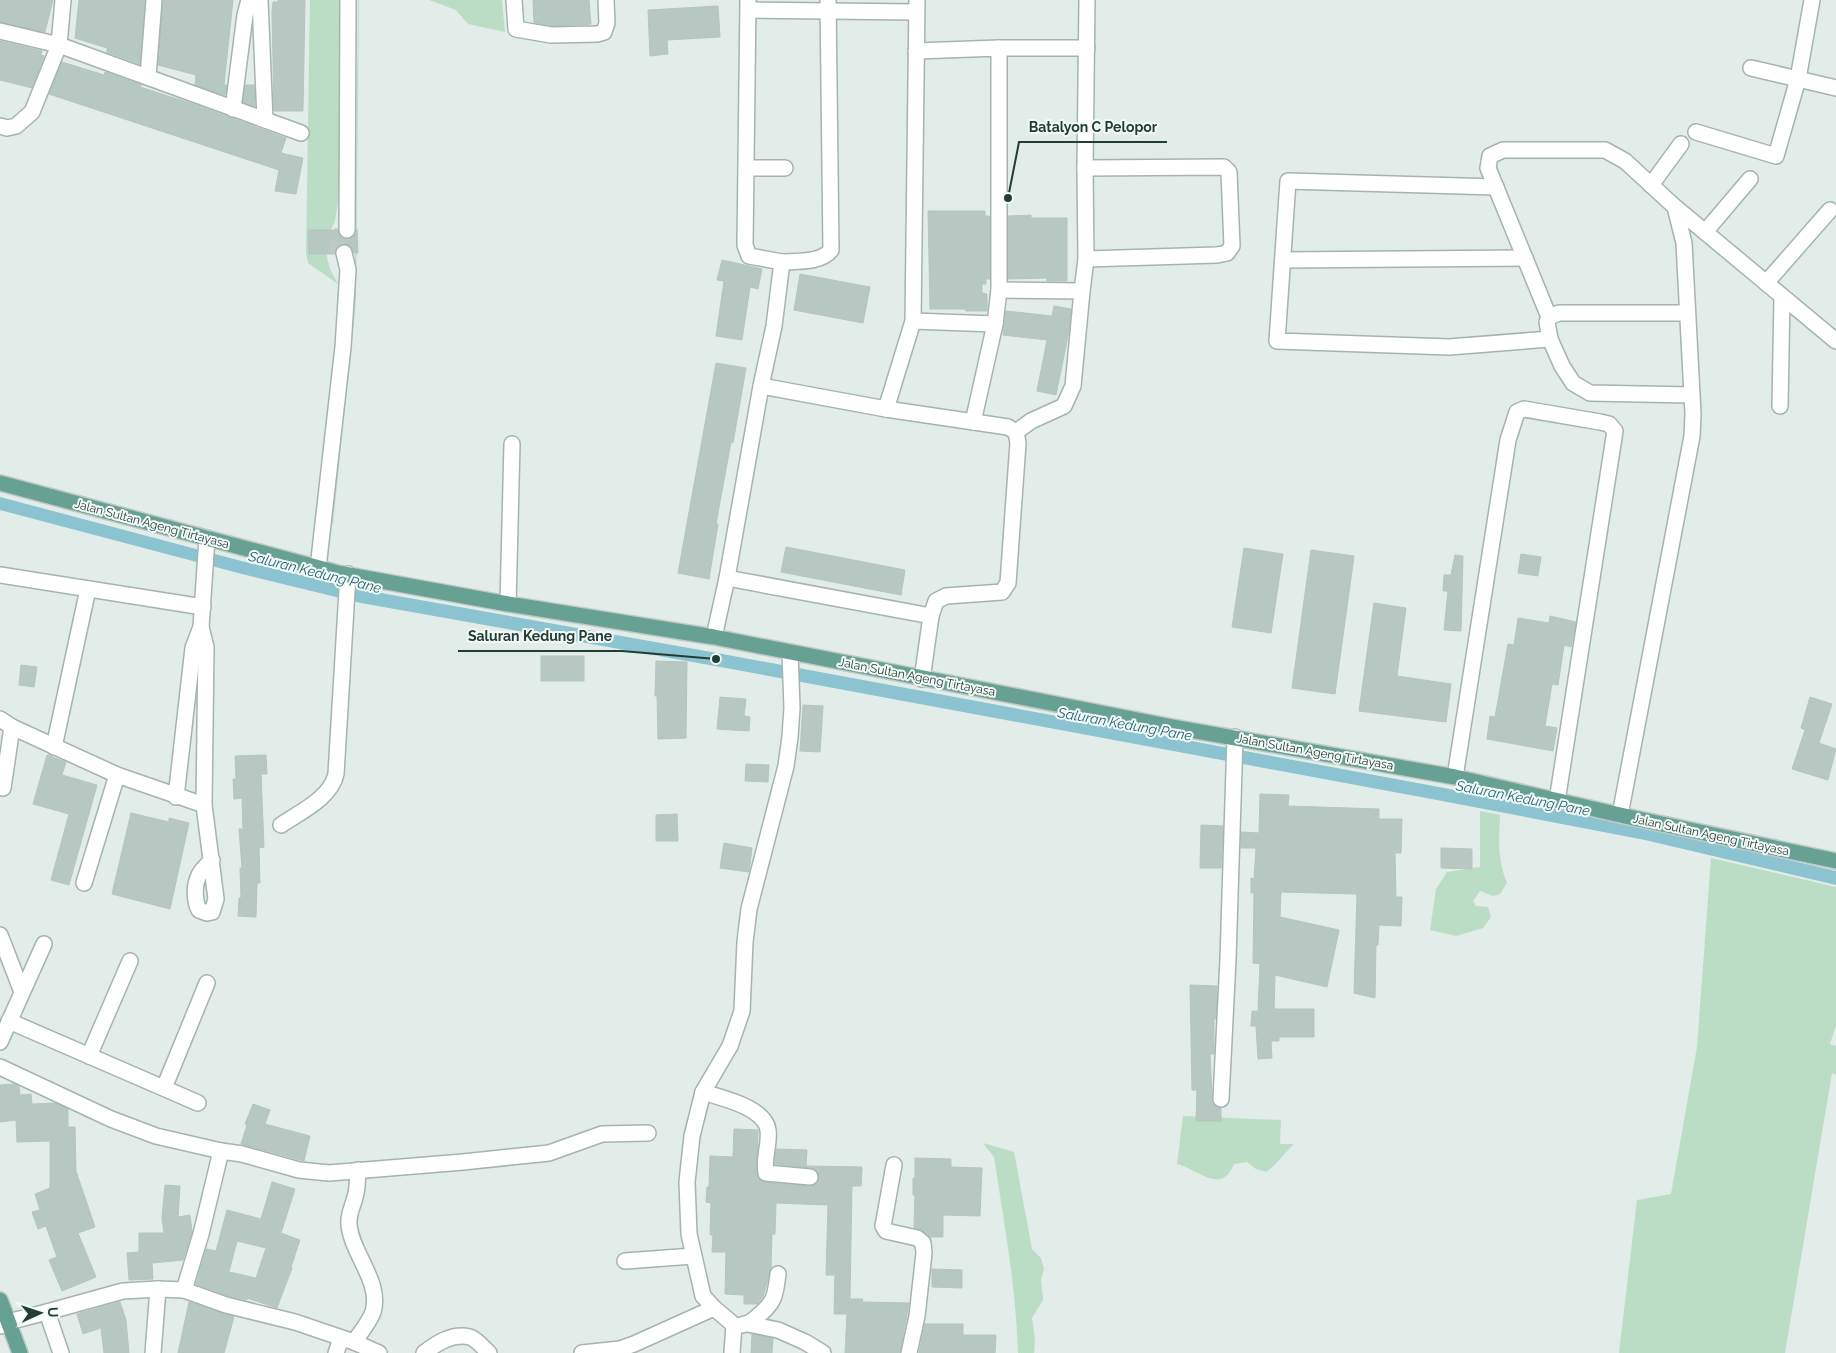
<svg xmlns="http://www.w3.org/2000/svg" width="1836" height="1353" viewBox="0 0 1836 1353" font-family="Raleway,sans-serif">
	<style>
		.green { fill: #bbddc5 }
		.water { fill: #8bc3d0 }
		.building { fill: #b7c7c1; stroke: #b4c6bf; fill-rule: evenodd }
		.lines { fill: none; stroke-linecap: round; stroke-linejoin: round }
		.minor-tunnel { stroke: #bcc9c4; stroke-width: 15; stroke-dasharray: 15 8; stroke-linecap: butt }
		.minor-casing { stroke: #a5b4af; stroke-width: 18 }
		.primary-casing { stroke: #c1c9c7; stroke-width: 18 }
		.minor { stroke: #fff; stroke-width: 15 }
		.primary { stroke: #67a194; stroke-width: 15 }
		.labels { text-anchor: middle; stroke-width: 4; stroke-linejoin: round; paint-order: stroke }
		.street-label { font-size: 12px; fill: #223d36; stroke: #f3f9f6 }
		.water-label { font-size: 14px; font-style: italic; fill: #1d6678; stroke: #f3f9f6 }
		.leader { fill: none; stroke: #223d36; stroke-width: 2 }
		.callout-dot { fill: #223d36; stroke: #f3f9f6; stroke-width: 2 }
		.callout-label { font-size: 14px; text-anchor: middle; font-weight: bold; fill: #223d36; stroke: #f3f9f6; stroke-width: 4; stroke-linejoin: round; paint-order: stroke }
	</style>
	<rect width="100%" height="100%" fill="#e2ece8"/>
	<g class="green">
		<path d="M 310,0 L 340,0 L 339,196 L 335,221 L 327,238 L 325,249 L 330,269 L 338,284 L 308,263 L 306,253 Z"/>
		<path d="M 358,0 L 359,0 L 356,301 L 333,524 L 331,524 L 355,301 L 355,255 L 352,247 L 353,232 L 356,227 Z"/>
		<path d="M 429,0 L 502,0 L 505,32 L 468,24 L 456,10 Z"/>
		<path d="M 1480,811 L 1500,815 C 1499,840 1497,858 1507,883 L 1500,894 L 1493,896 L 1480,891 L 1473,901 L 1476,906 L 1488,907 L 1491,917 L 1483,928 L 1456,936 L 1430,930 L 1436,889 L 1447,872 L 1480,867 Z"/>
		<path d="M 1711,858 L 1836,887 L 1836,1025 L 1830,1044 L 1836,1046 L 1836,1075 L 1832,1073 L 1785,1353 L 1619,1353 L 1637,1200 L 1671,1194 L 1697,1047 Z"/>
		<path d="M 1183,1116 L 1281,1120 L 1280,1144 L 1294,1144 C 1285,1152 1275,1167 1266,1172 L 1256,1169 L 1247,1162 L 1234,1164 C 1221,1196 1198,1169 1177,1164 Z"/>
		<path d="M 983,1143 L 1014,1152 L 1032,1249 L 1041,1258 L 1044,1269 L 1041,1280 L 1043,1300 L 1032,1318 C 1034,1333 1036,1337 1034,1353 L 1018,1353 C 1016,1287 1004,1222 994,1157 Z"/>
	</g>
	<path class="water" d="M 0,497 L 245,562 L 364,590 L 717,653 L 1439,787 L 1648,827 L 1836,871 L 1836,885 L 1645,840 L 1437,800 L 715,666 L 361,603 L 242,574 L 0,510 Z"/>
	<g class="building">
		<path d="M 0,0 L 53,0 L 45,32 L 0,22 Z"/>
		<path d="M 79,0 L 145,0 L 140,64 L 107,52 L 107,48 L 75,38 Z"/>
		<path d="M 163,0 L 233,0 L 224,85 L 227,85 L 225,95 L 195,85 L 196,75 L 158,65 Z"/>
		<path d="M 278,0 L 305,0 L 303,111 L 274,111 L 272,12 L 273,2 L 278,2 Z"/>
		<path d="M 533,0 L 589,0 L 591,24 L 552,26 L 534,23 Z"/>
		<path d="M 718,6 L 720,37 L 667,40 L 668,54 L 650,56 L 648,10 Z"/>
		<path d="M 0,41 L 42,51 L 41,55 L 44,56 L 32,88 L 0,80 Z"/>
		<path d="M 62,62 L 104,75 L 105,72 L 141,85 L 140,87 L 193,104 L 286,138 L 281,153 L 303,158 L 296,194 L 275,191 L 279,170 L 49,94 Z"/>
		<path d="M 245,85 L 254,85 L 255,106 L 243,102 Z"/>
		<path d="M 928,211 L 985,211 L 985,216 L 990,216 L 990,279 L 986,279 L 986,284 L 982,284 L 982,293 L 987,294 L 987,311 L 966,311 L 966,309 L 930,309 Z"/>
		<path d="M 1031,215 L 1031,218 L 1067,218 L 1067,281 L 1047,281 L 1047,278 L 1008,279 L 1008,216 Z"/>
		<path d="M 357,229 L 358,253 L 354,253 L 350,246 L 342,244 L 337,247 L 335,254 L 309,254 L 308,230 L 338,230 L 342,238 L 347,239 L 355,235 Z"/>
		<path d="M 722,260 L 762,269 L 758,289 L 750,287 L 742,340 L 716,336 L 724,281 L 717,280 Z"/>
		<path d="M 800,274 L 870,287 L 863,323 L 794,310 Z"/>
		<path d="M 1054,306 L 1071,309 L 1069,331 L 1056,395 L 1037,391 L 1047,340 L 1003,335 L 1006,311 L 1052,316 Z"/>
		<path d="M 716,363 L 746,368 L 733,443 L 731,442 L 716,524 L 718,524 L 709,579 L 678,573 Z"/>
		<path d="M 786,547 L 905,570 L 901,595 L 781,572 Z"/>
		<path d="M 1244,548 L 1283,554 L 1271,633 L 1232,627 Z"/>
		<path d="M 1311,550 L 1354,556 L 1335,694 L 1292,688 Z"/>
		<path d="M 1521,554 L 1541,557 L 1538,576 L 1518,573 Z"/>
		<path d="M 1455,555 L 1463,556 L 1461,631 L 1444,630 L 1448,591 L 1443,591 L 1444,575 L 1451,575 Z"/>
		<path d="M 1374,603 L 1406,608 L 1397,676 L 1451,684 L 1446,722 L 1359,711 Z"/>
		<path d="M 1550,616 L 1576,622 L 1571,647 L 1564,645 L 1558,685 L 1552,684 L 1545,726 L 1557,728 L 1553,751 L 1487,739 L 1490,716 L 1495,717 L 1508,644 L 1514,645 L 1518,618 L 1549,623 Z"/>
		<rect x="541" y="656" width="43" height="25"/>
		<path d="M 656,661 L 687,662 L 686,738 L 658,739 L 657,696 L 655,696 Z"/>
		<path d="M 21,665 L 37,667 L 34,687 L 19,685 Z"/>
		<path d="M 720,697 L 746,699 L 744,716 L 750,717 L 749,731 L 717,729 Z"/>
		<path d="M 1810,697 L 1832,704 L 1819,743 L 1836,749 L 1828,780 L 1792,769 L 1805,730 L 1801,728 Z"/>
		<path d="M 803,705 L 823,706 L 820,752 L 800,751 Z"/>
		<path d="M 47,755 L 66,762 L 62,775 L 97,785 L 69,885 L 51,880 L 69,814 L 33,804 Z"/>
		<path d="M 266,755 L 267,774 L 261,774 L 264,847 L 259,848 L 260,883 L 257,883 L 256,917 L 238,916 L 239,898 L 241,898 L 240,868 L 242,868 L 239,829 L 243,829 L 242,798 L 234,799 L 233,779 L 236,779 L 235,756 Z"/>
		<path d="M 746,764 L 769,765 L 768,782 L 745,781 Z"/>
		<path d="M 1260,794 L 1289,795 L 1288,806 L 1379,809 L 1379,819 L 1402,819 L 1401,853 L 1395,853 L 1396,897 L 1402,897 L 1401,926 L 1379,925 L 1378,945 L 1376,945 L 1375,998 L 1354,993 L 1357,894 L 1281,892 L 1280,917 L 1339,930 L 1327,987 L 1275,975 L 1274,1009 L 1314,1009 L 1314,1037 L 1279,1037 L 1279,1041 L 1271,1041 L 1272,1058 L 1258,1059 L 1256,1026 L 1251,1026 L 1252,1011 L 1258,1011 L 1260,964 L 1253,963 L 1254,893 L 1251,893 L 1251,878 L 1254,879 L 1256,848 L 1241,848 L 1241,832 L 1259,833 Z"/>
		<path d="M 131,813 L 169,822 L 169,818 L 189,823 L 170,909 L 112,894 Z"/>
		<path d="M 677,814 L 678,841 L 656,841 L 656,815 Z"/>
		<path d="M 1201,825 L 1223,826 L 1221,868 L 1200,868 Z"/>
		<path d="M 724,843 L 752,848 L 749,872 L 720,868 Z"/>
		<path d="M 1441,848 L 1472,849 L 1472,869 L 1441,868 Z"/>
		<path d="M 1190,985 L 1217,986 L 1216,1019 L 1214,1019 L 1214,1054 L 1210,1054 L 1212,1099 L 1216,1107 L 1221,1108 L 1221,1121 L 1196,1121 L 1197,1090 L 1192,1090 Z"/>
		<path d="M 15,1084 L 19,1086 L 20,1095 L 31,1094 L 32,1104 L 56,1103 L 68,1109 L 68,1127 L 75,1127 L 76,1171 L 95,1227 L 78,1233 L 96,1277 L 62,1291 L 49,1260 L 57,1257 L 46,1226 L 38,1229 L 32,1212 L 40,1210 L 35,1194 L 50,1188 L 50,1141 L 17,1142 L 16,1120 L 0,1122 L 0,1085 Z"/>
		<path d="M 253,1104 L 270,1110 L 265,1124 L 310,1136 L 304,1161 L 241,1144 L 247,1125 L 245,1124 Z"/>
		<path d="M 734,1129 L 758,1130 L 757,1174 L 758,1178 L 765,1182 L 810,1186 L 814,1185 L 819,1178 L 818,1173 L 811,1168 L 775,1164 L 776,1149 L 807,1150 L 806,1166 L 862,1167 L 861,1186 L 852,1186 L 850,1299 L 863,1299 L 862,1302 L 909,1303 L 900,1353 L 845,1353 L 847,1314 L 834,1314 L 835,1275 L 826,1275 L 828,1205 L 776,1203 L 775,1234 L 772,1234 L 771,1268 L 763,1297 L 757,1304 L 744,1304 L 744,1295 L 725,1294 L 726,1252 L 712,1252 L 713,1235 L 710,1235 L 711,1203 L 706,1202 L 707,1187 L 709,1187 L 710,1156 L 733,1157 Z"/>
		<path d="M 915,1158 L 951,1159 L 951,1167 L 982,1168 L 980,1216 L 943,1215 L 943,1237 L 930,1237 L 923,1231 L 914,1228 L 915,1195 L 913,1195 L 913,1178 L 915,1178 Z"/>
		<path d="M 272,1182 L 295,1189 L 281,1233 L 300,1240 L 291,1267 L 292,1268 L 277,1308 L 247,1298 L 247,1300 L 229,1296 L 196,1284 L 206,1249 L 216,1251 L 227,1210 L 261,1219 ZM 237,1241 L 266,1248 L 256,1278 L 229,1272 Z"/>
		<path d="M 165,1185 L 180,1186 L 178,1217 L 190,1215 L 192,1232 L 183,1260 L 152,1263 L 153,1279 L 129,1280 L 127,1253 L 139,1252 L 139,1233 L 164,1233 L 162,1218 Z"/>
		<path d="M 932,1269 L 962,1270 L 962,1288 L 932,1287 Z"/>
		<path d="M 120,1302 L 126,1320 L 129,1353 L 104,1353 L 101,1328 L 83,1334 L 77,1314 Z"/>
		<path d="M 189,1302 L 234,1317 L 224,1353 L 178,1353 Z"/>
		<path d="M 925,1324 L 963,1324 L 963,1335 L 996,1335 L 995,1353 L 919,1353 Z"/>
		<path d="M 752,1334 L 773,1338 L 772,1353 L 751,1353 Z"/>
	</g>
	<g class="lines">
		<path class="minor-tunnel" d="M 335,254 L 342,230"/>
		<defs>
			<g id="minor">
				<path d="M 260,0 L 265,120"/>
				<path d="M 514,0 L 516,29 L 551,35 L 597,34 L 604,32 L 607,23 L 606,0"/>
				<path d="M 748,10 L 916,12"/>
				<path d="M 0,31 L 59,45 L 301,133"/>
				<path d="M 999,48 L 1087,48"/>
				<path d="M 1751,68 L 1836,88"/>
				<path d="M 148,77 L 154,0"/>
				<path d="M 233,109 L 245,15 L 249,0"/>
				<path d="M 0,126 L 7,128 L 16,126 L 32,112 L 59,45 L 63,0"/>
				<path d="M 1696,132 L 1776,156 L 1798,79 L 1812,0"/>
				<path d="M 746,168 L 785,168"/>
				<path d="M 1085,168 L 1224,167 L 1229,172 L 1232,246 L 1227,253 L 1217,255 L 1086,259"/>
				<path d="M 1651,185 L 1681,144"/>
				<path d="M 1496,187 L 1288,181 L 1277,341 L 1449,347 L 1550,339"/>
				<path d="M 1675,207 L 1836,341"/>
				<path d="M 347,230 L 348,0"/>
				<path d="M 1705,232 L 1750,179"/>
				<path d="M 1283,260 L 1525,258"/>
				<path d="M 782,262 C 798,261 821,263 831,250 L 828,0"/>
				<path d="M 1766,283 L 1830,210"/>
				<path d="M 999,290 L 1082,291 L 1086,259 L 1085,168 L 1087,0"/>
				<path d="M 1687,313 L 1559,313 L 1549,317 L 1547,322 L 1550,339 L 1562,366 L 1573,383 L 1590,393 L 1691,395"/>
				<path d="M 1549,317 L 1488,168 L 1490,156 L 1503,150 L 1605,150 L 1625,161 L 1675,207 L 1684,243 L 1693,414 L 1692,436 L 1620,815"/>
				<path d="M 913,321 L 995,324 L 999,290 L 999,48 L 916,51"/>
				<path d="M 761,386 L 886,409 L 1008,427 L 1016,432 L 1018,443 L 1008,583 L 1002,592 L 946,596 L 936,601 L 931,616 L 922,679"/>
				<path d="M 1780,406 L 1782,297"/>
				<path d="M 886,409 L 913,321 L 917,0"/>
				<path d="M 973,422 L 995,324"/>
				<path d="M 1016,432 L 1031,421 L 1064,406 L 1073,386 L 1082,291"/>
				<path d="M 207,538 L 201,627 L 206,647 L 204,805 L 216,899 L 212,912 L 207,913 L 199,910 C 194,900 194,885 199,875 C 202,869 208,864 212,860"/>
				<path d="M 318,568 L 343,347 L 348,270 L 344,253"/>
				<path d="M 0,575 L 203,607"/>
				<path d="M 727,578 L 931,616"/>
				<path d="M 508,604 L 512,444"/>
				<path d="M 714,637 L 727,578 L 761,386 L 774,326 L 782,262 L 749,256 L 745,245 L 748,0"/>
				<path d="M 0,719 L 12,727 L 117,775 L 204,805"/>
				<path d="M 54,747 L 88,589"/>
				<path d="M 1455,777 L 1508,440 L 1517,412 L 1524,409 L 1600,422 L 1609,424 L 1615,431 L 1557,801"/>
				<path d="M 3,788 L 12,727"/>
				<path d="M 176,797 L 193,648 L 201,627"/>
				<path d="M 281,825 C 300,812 331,798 336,774 L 348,574"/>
				<path d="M 84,883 L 117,775"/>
				<path d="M 0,935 L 22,992"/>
				<path d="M 9,1021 L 198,1103"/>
				<path d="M 0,1042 L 44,944"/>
				<path d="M 89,1056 L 130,961"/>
				<path d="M 0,1067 L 111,1119 L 156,1136 L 221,1151 L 242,1154 L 299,1170 L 329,1173 L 463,1162 L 549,1153 L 602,1134 L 648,1133"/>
				<path d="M 164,1088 L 207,983"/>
				<path d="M 703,1092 C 721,1098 765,1107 768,1130 C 770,1144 763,1158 766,1173 L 810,1177"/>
				<path d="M 1221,1099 L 1228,959 L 1235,737"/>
				<path d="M 894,1165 L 883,1226 L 886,1231 L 917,1238 L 923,1243 L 924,1253 L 917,1316 L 909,1353"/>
				<path d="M 625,1261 L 693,1256"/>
				<path d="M 184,1290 L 201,1234 L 221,1151"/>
				<path d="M 748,1324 L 778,1330 L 805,1342 L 823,1353"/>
				<path d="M 741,1325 C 749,1324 752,1321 758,1316 C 776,1301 775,1295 778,1274"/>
				<path d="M 0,1326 L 8,1322 L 47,1312"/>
				<path d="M 354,1342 C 360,1333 369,1323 373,1312 C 382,1282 351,1253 349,1224 C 348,1214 353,1206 355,1197 C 358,1189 357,1179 358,1170"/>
				<path d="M 61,1353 L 47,1312 L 123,1291 L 158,1289 L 184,1290 L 226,1305 L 295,1322 L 354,1342 L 379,1353"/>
				<path d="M 153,1353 L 158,1289"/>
				<path d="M 336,1353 L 341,1338"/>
				<path d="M 424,1353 C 437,1343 452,1333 470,1337 C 476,1339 484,1348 489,1353"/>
				<path d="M 582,1353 L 620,1349 L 634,1344 L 714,1308"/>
				<path d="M 732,1353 L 734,1325 L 714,1308 L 703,1296 L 689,1234 L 687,1182 L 692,1136 L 703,1092 L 730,1046 L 742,1011 L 745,942 L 749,909 L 786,766 L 790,737 L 792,708 L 790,652"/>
			</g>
			<g id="primary">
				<path d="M 0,483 L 338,573 L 508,604 L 714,637 L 1173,727 L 1455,777 L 1620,815 L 1836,861"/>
				<path d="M 0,1300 L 20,1353"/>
			</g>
		</defs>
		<use href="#minor" class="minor-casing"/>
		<use href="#primary" class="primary-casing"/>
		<use href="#minor" class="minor"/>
		<use href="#primary" class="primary"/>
	</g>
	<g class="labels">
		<g class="street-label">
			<text transform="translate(152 524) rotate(15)" y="4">Jalan Sultan Ageng Tirtayasa</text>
			<text transform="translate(917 677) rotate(11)" y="4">Jalan Sultan Ageng Tirtayasa</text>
			<text transform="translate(1315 752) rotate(10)" y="4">Jalan Sultan Ageng Tirtayasa</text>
			<text transform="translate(1711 835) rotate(12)" y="4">Jalan Sultan Ageng Tirtayasa</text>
		</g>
		<g class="water-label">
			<text transform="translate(315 572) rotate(14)" y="5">Saluran Kedung Pane</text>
			<text transform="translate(1125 724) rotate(10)" y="5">Saluran Kedung Pane</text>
			<text transform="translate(1523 798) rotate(11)" y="5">Saluran Kedung Pane</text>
		</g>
	</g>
	<path class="leader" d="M1008 198L1019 142H1167M716 659L622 651H458"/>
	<g class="callout-dot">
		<circle cx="1008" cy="198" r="5"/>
		<circle cx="716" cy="659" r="5"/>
	</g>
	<g class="callout-label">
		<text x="1093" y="132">Batalyon C Pelopor</text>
		<text x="540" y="641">Saluran Kedung Pane</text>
	</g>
	<g transform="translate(40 1313) rotate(87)" stroke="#f3f9f6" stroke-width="4" paint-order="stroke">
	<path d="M0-4L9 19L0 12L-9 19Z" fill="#223d36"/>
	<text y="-8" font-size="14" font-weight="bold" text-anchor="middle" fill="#223d36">U</text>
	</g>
</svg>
